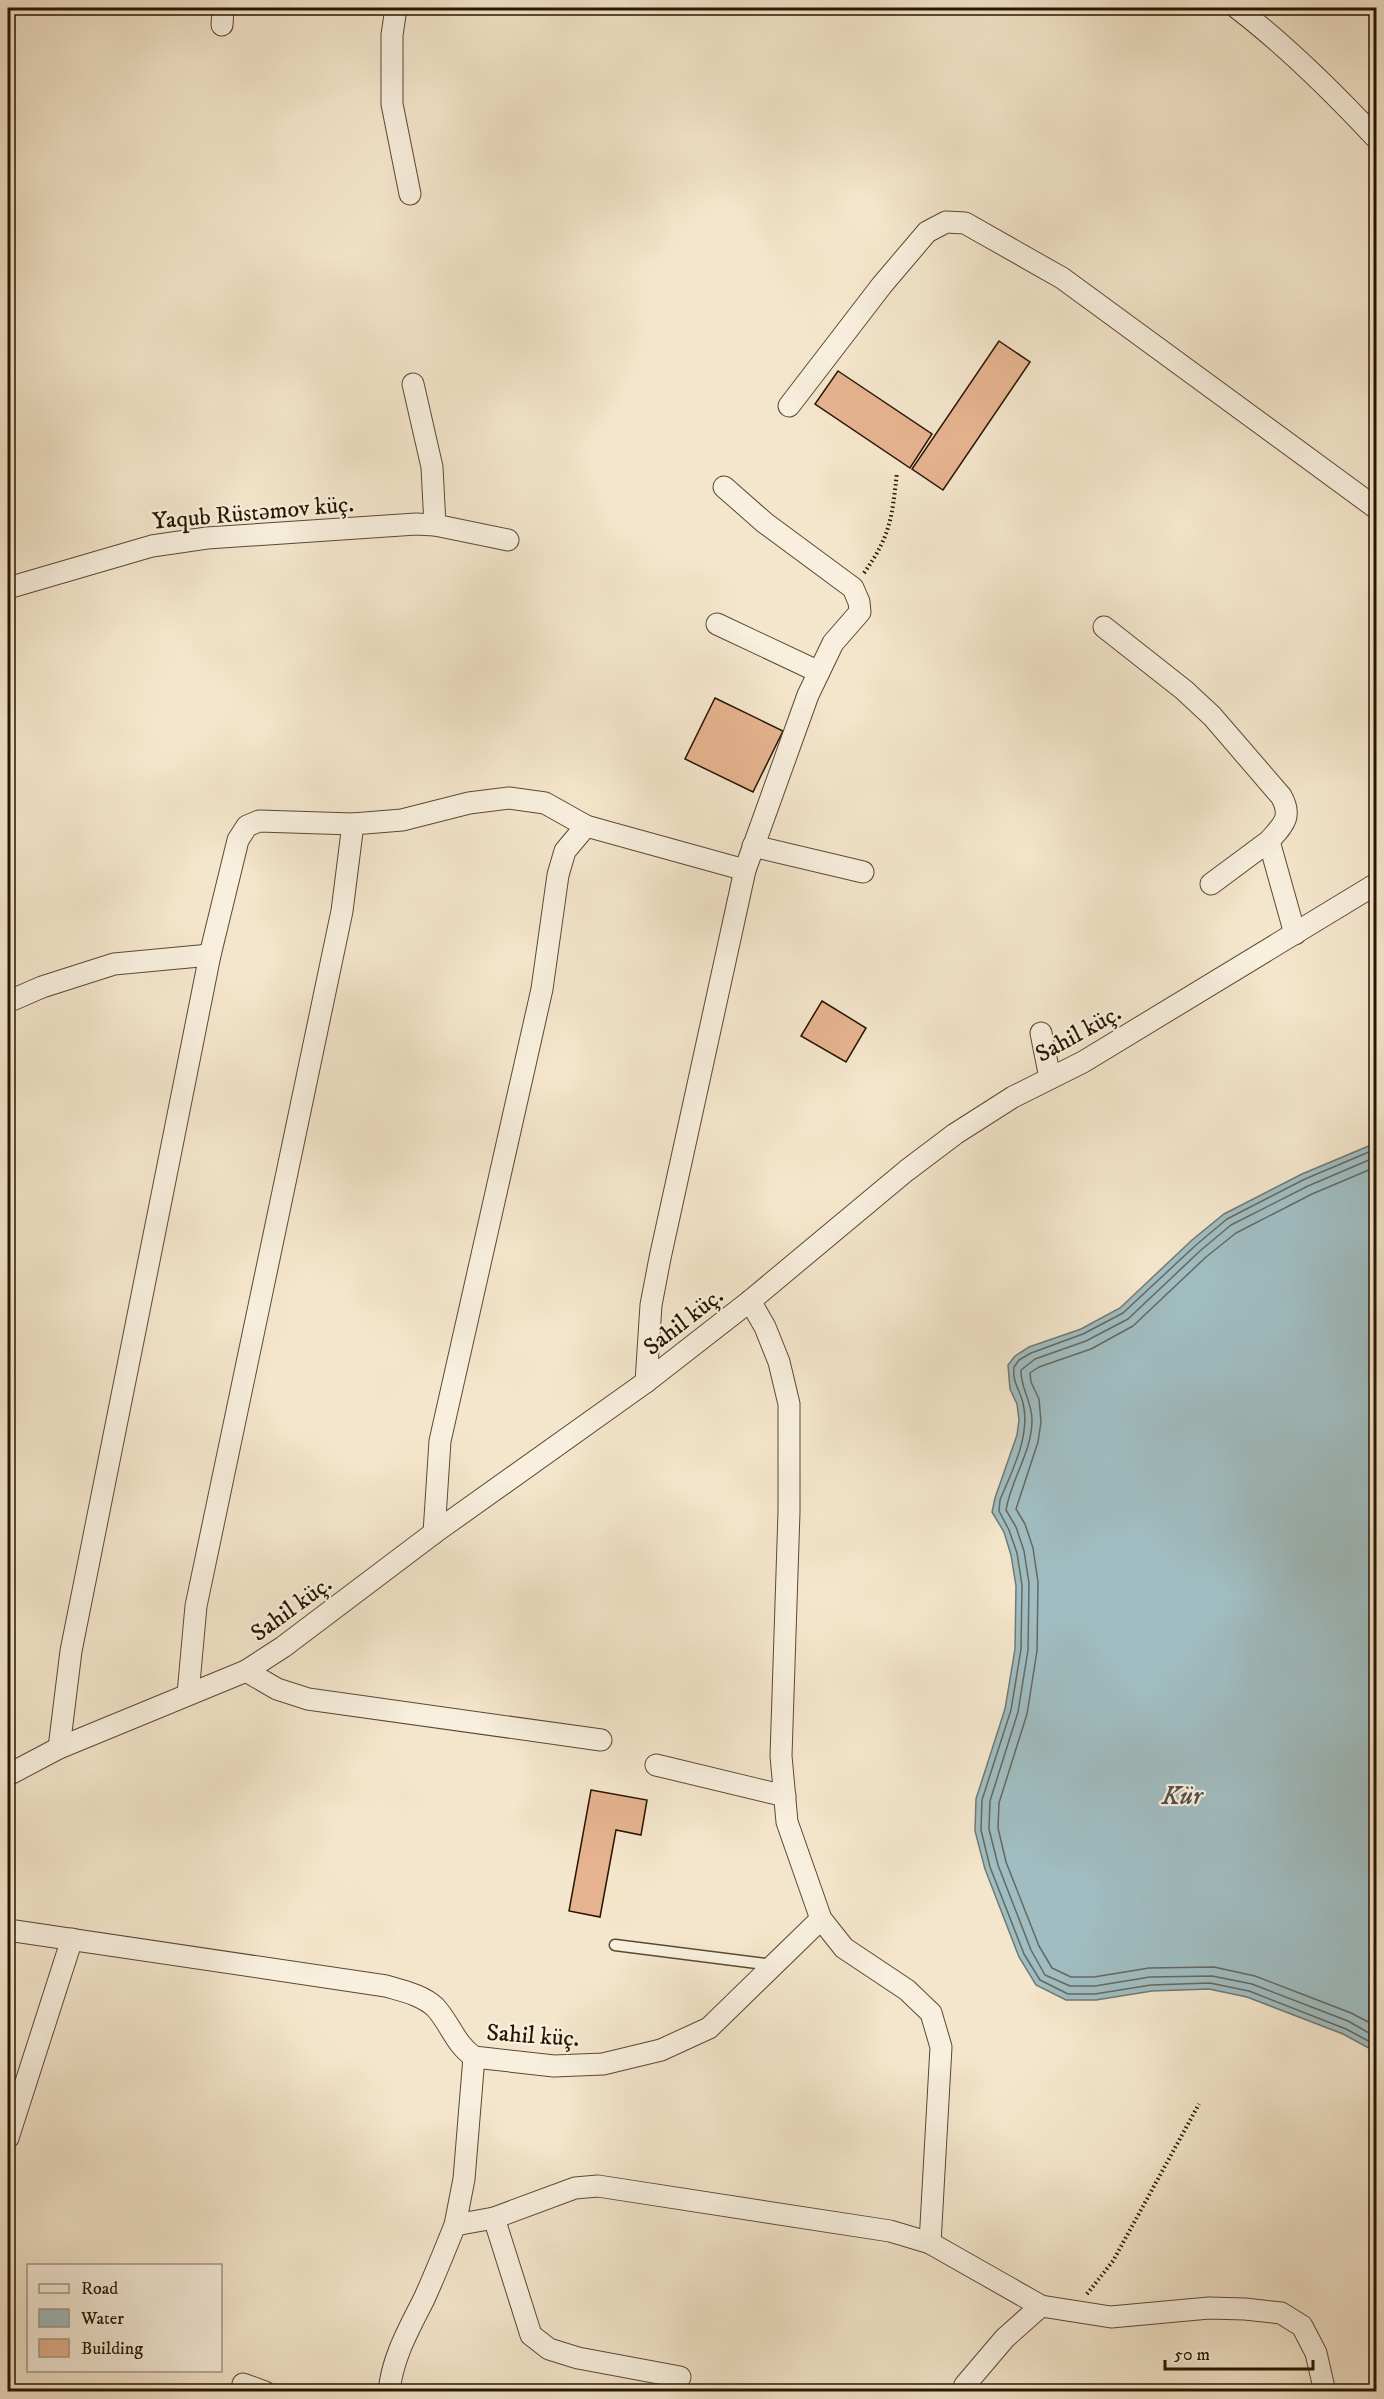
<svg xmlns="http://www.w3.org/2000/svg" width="1384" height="2399" viewBox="0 0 1384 2399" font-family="'IM FELL DW Pica',serif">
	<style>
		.water { fill: #a0bdc1; stroke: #707a74; stroke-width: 1.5 }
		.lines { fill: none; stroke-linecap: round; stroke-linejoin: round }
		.shore { stroke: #646960; stroke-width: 1.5 }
		.building { fill: #e6b490; stroke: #271500; stroke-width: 1.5 }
		.service-casing { stroke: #5a4933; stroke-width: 13 }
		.minor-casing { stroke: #5a4933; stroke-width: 23 }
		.path { stroke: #271500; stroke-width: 4; stroke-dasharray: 1.5 3; stroke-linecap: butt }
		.service { stroke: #f8efde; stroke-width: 10 }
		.minor { stroke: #f8efde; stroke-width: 21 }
		.labels { text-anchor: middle; stroke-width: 4.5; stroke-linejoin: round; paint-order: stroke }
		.street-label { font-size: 24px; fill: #271500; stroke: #f8efde }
		.water-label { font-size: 26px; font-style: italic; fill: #515044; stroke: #f8efde }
	</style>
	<rect width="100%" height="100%" fill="#f4e6cc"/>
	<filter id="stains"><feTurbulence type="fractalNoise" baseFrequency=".00333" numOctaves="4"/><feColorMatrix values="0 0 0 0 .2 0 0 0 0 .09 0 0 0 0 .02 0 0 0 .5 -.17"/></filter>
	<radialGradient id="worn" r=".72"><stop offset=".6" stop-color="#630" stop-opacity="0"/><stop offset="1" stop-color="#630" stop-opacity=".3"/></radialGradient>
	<path class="water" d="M 1376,1143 L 1376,2052 L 1343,2034 L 1247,1997 L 1209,1989 L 1152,1991 L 1096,2000 L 1066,2000 L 1036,1985 L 1019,1957 L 985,1869 L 975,1831 L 976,1799 L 1005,1709 L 1015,1649 L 1016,1586 L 1011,1555 L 1004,1532 L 992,1512 L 995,1498 L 1017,1435 L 1019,1420 L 1017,1404 L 1010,1389 L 1008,1365 L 1015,1356 L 1029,1347 L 1081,1329 L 1120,1308 L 1192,1240 L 1224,1214 L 1302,1174 Z"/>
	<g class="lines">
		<g class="shore">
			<path d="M 1376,1149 L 1305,1179 L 1227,1219 L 1196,1245 L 1123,1313 L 1083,1334 L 1031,1353 L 1019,1360 L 1014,1367 C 1012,1382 1020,1390 1023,1403 C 1031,1435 1012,1471 1000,1500 L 999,1511 L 1009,1530 L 1017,1553 L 1022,1585 L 1021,1649 L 1011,1710 L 982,1800 L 981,1830 L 990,1867 L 1024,1954 L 1040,1980 L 1068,1994 L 1095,1994 L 1151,1985 L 1210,1983 L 1249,1991 L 1346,2029 L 1376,2045"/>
			<path d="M 1376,1157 L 1308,1186 L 1231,1225 L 1201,1250 L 1128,1319 L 1086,1341 L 1035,1359 L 1021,1370 C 1020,1387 1032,1401 1032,1420 C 1032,1452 1011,1479 1006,1510 L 1016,1527 L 1024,1551 L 1029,1583 L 1028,1650 L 1018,1712 L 990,1801 L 989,1829 L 998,1865 L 1031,1950 L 1045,1975 L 1070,1986 L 1095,1986 L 1150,1977 L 1212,1976 L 1252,1984 L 1348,2021 L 1376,2037"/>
			<path d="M 1376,1167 L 1312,1194 L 1236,1233 L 1206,1257 L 1133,1326 L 1091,1349 L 1039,1367 L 1030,1373 L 1031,1382 L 1039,1399 L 1041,1422 L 1038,1442 L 1016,1509 L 1025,1524 L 1033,1548 L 1038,1582 L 1037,1651 L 1027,1714 L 999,1803 L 998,1828 L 1006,1862 L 1039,1946 L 1052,1968 L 1071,1977 L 1094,1977 L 1149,1968 L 1214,1967 L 1255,1976 L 1351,2013 L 1376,2026"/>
		</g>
	</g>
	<g class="building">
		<path d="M 999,341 L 1030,362 L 943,490 L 912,469 Z"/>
		<path d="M 838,371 L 932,434 L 910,468 L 815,404 Z"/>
		<path d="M 715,698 L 783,731 L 753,792 L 685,759 Z"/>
		<path d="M 822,1001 L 866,1028 L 846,1062 L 801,1036 Z"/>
		<path d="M 591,1790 L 647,1800 L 641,1835 L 616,1830 L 600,1917 L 569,1911 Z"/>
	</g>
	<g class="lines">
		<defs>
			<path id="service" d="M 615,1945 L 773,1965"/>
			<g id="minor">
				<path d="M 396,8 L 392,35 L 392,104 L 410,194"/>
				<path d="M 1237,8 C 1288,47 1333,92 1376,138"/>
				<path d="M 222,25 L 223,8"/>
				<path d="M 413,384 L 432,467 L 435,525"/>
				<path d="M 789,406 L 882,285 L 927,232 L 946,222 L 965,223 L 1062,278 L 1376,508"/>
				<path d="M 8,588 L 152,546 L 207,538 L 416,524 L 435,525 L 508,540"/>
				<path d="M 717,624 L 819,672"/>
				<path d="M 1104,627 L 1184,690 L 1212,716 L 1281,796 C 1293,817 1283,825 1269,841 L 1295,934"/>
				<path d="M 753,846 L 863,872"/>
				<path d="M 1211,884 L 1269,841"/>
				<path d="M 8,1000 L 12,1000 L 42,987 L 114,964 L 210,955"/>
				<path d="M 1041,1033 L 1050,1078"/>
				<path d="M 750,1301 L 765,1327 L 779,1362 L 789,1404 L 789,1512 L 781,1756 L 787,1822 L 821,1919 L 844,1948 L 907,1990 L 931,2013 L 941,2047 L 930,2243"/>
				<path d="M 646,1382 L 651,1305 L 660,1258 L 745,870 L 808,695 L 833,643 L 860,612 L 859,602 L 853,588 L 765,523 L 724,487"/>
				<path d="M 434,1533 L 440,1441 L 542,989 L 558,875 L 565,851 L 586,826"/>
				<path d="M 246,1671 L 277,1689 L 308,1699 L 601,1740"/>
				<path d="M 188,1694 L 196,1606 L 342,911 L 353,824"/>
				<path d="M 59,1748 L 71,1651 L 210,955 L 238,840 L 247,826 L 259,821 L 353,824 L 402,820 L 469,803 L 509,798 L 545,803 L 586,826 L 745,870"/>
				<path d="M 656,1765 L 785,1796"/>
				<path d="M 8,1775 L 59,1748 L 246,1671 L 283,1647 L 434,1533 L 646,1382 L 750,1301 L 906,1171 L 955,1134 L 1013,1097 L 1083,1062 L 1376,884"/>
				<path d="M 8,1930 L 386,1986 C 403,1991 422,1995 435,2007 C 450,2023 455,2044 474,2057 L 554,2066 L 603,2064 L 661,2050 L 709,2028 L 821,1919"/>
				<path d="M 8,2138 L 72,1939"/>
				<path d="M 494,2218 L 531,2335 L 549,2349 L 578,2358 L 680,2377"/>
				<path d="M 455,2225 L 464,2179 L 474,2057"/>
				<path d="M 243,2384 L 265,2392"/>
				<path d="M 389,2392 C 392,2358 409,2329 424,2299 C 435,2275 445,2250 455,2225 L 494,2218 L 575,2188 L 598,2186 L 890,2231 L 930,2243 L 1041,2306 L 1111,2317 L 1209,2308 L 1245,2309 L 1281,2313 L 1302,2326 L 1316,2353 L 1325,2392"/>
				<path d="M 962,2392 L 965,2385 L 1005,2338 L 1041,2306"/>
			</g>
		</defs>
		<use href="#service" class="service-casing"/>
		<use href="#minor" class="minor-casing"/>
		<g class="path">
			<path d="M 864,573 C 891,535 892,517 897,472"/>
			<path d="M 1087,2294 L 1113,2261 L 1199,2104"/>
		</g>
		<use href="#service" class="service"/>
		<use href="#minor" class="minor"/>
	</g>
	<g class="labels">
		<g class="street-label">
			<text transform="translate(253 512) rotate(-5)" y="8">Yaqub Rüstəmov küç.</text>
			<text transform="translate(1078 1033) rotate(-29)" y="8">Sahil küç.</text>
			<text transform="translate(683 1321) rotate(-38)" y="8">Sahil küç.</text>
			<text transform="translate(291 1608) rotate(-36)" y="8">Sahil küç.</text>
			<text transform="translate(533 2035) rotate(4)" y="8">Sahil küç.</text>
		</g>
		<g class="water-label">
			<text x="1182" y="1804">Kür</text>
		</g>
	</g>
	<rect width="1384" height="2399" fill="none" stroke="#f4e6cc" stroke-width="30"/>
	<rect x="9" y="9" width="1366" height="2381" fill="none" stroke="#271500" stroke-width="3"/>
	<rect x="15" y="15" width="1354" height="2369" fill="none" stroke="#271500" stroke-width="1.5"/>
	<rect x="27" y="2264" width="195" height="108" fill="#f8efde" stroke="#a49885" stroke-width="1.5"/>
	<rect x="39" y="2284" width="30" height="9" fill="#f8efde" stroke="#a49885" stroke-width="1.5"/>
	<text x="81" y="2294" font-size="18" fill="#271500">Road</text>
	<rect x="39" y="2309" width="30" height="18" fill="#a0bdc1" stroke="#a49885" stroke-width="1.5"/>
	<text x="81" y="2324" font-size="18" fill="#271500">Water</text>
	<rect x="39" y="2339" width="30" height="18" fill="#e6b490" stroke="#a49885" stroke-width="1.5"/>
	<text x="81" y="2354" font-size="18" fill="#271500">Building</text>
	<path d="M1165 2360v9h148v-9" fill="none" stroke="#271500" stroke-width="3"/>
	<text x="1174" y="2360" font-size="18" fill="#271500" stroke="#f8efde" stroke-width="4.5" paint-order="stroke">50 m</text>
	<rect width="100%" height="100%" filter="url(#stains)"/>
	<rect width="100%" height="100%" fill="url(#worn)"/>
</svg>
